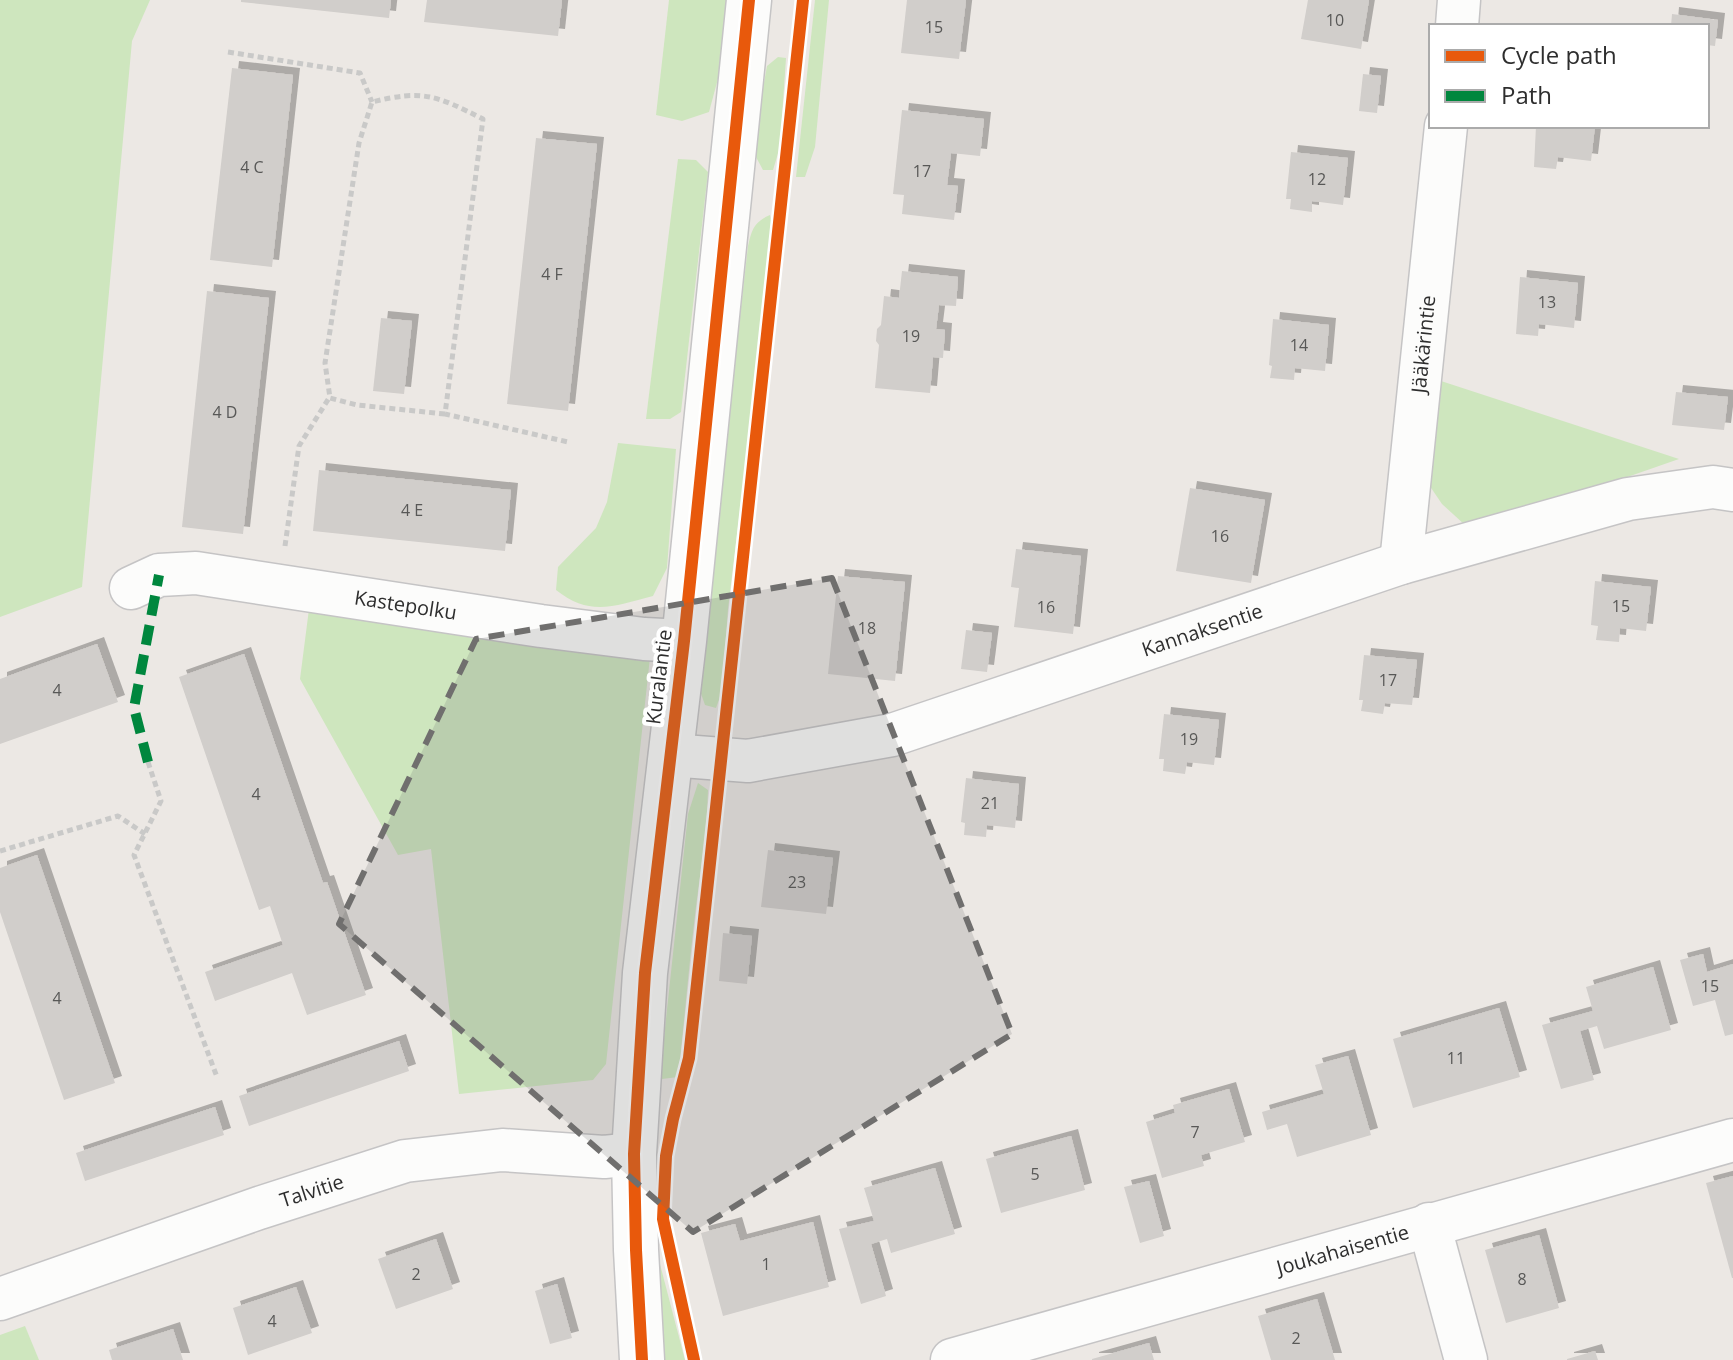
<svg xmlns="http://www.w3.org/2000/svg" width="1733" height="1360" viewBox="0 0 1733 1360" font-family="'Open Sans',sans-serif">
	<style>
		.green { fill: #cee6be }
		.building { fill: #d1cecb; filter: url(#shadow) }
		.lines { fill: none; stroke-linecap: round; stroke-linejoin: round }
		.minor-casing { stroke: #c5c4c5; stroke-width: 45 }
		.tertiary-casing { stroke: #c5c4c5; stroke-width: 47 }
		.path { stroke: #c9c9c8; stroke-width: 5; stroke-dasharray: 6 4; stroke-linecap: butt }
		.minor { stroke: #fcfcfb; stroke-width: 42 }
		.tertiary { stroke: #fcfcfb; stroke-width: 44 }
		.quiet { stroke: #00873e; stroke-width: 10; stroke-dasharray: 20 10; stroke-linecap: butt }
		.cycleway-casing { stroke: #fff; stroke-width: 17 }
		.cycleway { stroke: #e8590c; stroke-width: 12 }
		.marked { fill: #706f6e; fill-opacity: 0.2; stroke: #706f6e; stroke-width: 6; stroke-dasharray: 16 10; stroke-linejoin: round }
		.labels { text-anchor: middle; stroke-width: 8; stroke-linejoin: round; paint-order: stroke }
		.number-label { font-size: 16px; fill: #585857 }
		.street-label { font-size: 20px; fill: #2e2e2e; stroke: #fff }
	</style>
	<defs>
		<filter id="shadow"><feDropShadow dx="7" dy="-7" stdDeviation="0" flood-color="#0004"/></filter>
	</defs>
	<rect width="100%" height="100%" fill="#ece8e4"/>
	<g class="green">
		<path d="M 0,0 L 150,0 L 132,41 L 82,587 L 0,617 Z"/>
		<path d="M 669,0 L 726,0 L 719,75 L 709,112 L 682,121 L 656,115 Z"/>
		<path d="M 815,0 L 829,0 L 815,147 L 805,177 L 796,177 Z"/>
		<path d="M 778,57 L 786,58 L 780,147 L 773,170 L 763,170 L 756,157 L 756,127 L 767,66 Z"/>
		<path d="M 678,159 L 696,160 L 708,172 L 681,412 L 670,419 L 646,419 Z"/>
		<path d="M 770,215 L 772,226 L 768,278 L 728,609 L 722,691 L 716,708 L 705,705 L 698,685 L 748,246 C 752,229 754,222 770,215 Z"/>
		<path d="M 1441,381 L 1679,459 L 1501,521 L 1465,525 L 1442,504 L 1425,479 Z"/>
		<path d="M 618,443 L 676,449 L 667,568 L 653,596 C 614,606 590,617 556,590 L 558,567 L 596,528 L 607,502 Z"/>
		<path d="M 309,609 L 651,648 L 606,1064 L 593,1080 L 459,1094 L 431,849 L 398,855 L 300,679 Z"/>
		<path d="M 698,783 L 708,790 C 707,835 699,879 694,924 C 688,975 684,1026 678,1077 L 662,1079 L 662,1056 L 688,814 Z"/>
		<path d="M 655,1245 L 685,1360 L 661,1360 Z"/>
		<path d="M 25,1326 L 39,1360 L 0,1360 L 0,1335 Z"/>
	</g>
	<g class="building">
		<path d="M 241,0 L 391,0 L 389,18 L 241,2 Z"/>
		<path d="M 427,0 L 562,0 L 558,36 L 424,22 Z"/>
		<path d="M 907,0 L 966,0 L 959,59 L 901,53 Z"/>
		<path d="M 1308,0 L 1369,0 L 1361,49 L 1301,39 Z"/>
		<path d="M 1672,14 L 1718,20 L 1715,46 L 1707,45 L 1707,26 L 1671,26 Z"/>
		<path d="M 232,68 L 293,75 L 272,267 L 210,260 Z"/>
		<path d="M 1363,74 L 1381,76 L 1377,113 L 1359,111 Z"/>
		<path d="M 902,110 L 984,119 L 980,156 L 951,153 L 947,185 L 958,186 L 954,220 L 902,214 L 904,195 L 893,194 Z"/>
		<path d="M 1536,126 L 1595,126 L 1591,161 L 1558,157 L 1556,169 L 1534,167 Z"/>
		<path d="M 536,138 L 597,144 L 568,411 L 507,404 Z"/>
		<path d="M 1291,152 L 1348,158 L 1343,205 L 1312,201 L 1312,212 L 1290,209 L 1291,199 L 1286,199 Z"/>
		<path d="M 902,271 L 958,277 L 956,306 L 939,305 L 936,329 L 945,330 L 943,358 L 933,357 L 930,393 L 875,388 L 879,345 L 876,341 L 877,329 L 881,325 L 884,296 L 899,298 Z"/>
		<path d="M 1520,277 L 1578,283 L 1574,328 L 1539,324 L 1538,336 L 1516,334 Z"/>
		<path d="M 207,291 L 269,298 L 243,534 L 182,527 Z"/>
		<path d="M 381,318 L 412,321 L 404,394 L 373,391 Z"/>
		<path d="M 1273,319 L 1329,325 L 1325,371 L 1295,368 L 1294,380 L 1270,378 L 1272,366 L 1269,365 Z"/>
		<path d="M 1676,392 L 1728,397 L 1724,430 L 1672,425 Z"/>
		<path d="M 319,470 L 511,490 L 505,551 L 313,531 Z"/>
		<path d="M 1190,488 L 1265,500 L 1251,583 L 1176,571 Z"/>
		<path d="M 1016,549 L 1081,556 L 1073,634 L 1014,627 L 1019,588 L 1011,587 Z"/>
		<path d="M 838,576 L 905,582 L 895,681 L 828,674 Z"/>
		<path d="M 1595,581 L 1651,587 L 1646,631 L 1620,628 L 1619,642 L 1596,640 L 1598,626 L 1591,625 Z"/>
		<path d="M 966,630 L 992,633 L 987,672 L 961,669 Z"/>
		<path d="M 97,644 L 118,702 L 0,744 L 0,679 Z"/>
		<path d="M 244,654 L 323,883 L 327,882 L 366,995 L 307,1015 L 292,973 L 215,1001 L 205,972 L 283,945 L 270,906 L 259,910 L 179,677 Z"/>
		<path d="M 1364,655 L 1417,660 L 1412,705 L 1385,703 L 1383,714 L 1361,711 L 1363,700 L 1359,700 Z"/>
		<path d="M 1164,714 L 1219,720 L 1214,765 L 1187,762 L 1185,774 L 1163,771 L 1164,759 L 1159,759 Z"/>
		<path d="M 966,778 L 1019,784 L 1015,828 L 987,825 L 986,837 L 964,835 L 965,823 L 961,822 Z"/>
		<path d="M 768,850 L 833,858 L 826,914 L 761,907 Z"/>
		<path d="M 37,855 L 115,1083 L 64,1100 L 0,912 L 0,868 Z"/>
		<path d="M 723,933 L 752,936 L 747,984 L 719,981 Z"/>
		<path d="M 1703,954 L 1707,972 L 1733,964 L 1733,1034 L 1725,1036 L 1715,1000 L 1693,1006 L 1680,960 Z"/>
		<path d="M 1653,967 L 1671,1030 L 1604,1049 L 1597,1026 L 1580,1031 L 1594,1080 L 1561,1089 L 1542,1025 L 1593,1011 L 1586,987 Z"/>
		<path d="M 1499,1008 L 1520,1077 L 1413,1108 L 1393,1039 Z"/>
		<path d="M 399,1041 L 409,1071 L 249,1126 L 239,1096 Z"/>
		<path d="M 1348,1056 L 1371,1135 L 1297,1157 L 1287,1124 L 1267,1130 L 1262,1112 L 1324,1094 L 1315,1065 Z"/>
		<path d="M 1229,1089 L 1245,1142 L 1201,1155 L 1204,1166 L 1162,1178 L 1146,1122 L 1175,1113 L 1173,1105 Z"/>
		<path d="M 215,1107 L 224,1135 L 85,1181 L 76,1153 Z"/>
		<path d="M 1071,1136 L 1085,1190 L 1001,1213 L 986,1159 Z"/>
		<path d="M 935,1168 L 955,1234 L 891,1253 L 887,1239 L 871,1244 L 886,1296 L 861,1304 L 839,1229 L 874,1221 L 864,1188 Z"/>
		<path d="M 1733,1176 L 1733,1278 L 1732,1278 L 1706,1183 Z"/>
		<path d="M 1149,1181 L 1164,1236 L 1140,1243 L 1124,1187 Z"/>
		<path d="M 813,1222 L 829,1287 L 723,1316 L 701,1233 L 735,1224 L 740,1241 Z"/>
		<path d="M 1539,1235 L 1559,1308 L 1506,1323 L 1485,1250 Z"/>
		<path d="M 436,1239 L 453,1289 L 396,1309 L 378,1259 Z"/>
		<path d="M 557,1284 L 572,1338 L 550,1344 L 535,1291 Z"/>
		<path d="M 296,1287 L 312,1333 L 248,1355 L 233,1308 Z"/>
		<path d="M 1317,1299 L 1335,1360 L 1271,1360 L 1258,1316 Z"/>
		<path d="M 173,1329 L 183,1360 L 112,1360 L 109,1350 Z"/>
		<path d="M 1149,1343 L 1154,1360 L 1092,1360 L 1092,1359 Z"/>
		<path d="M 1595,1351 L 1598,1360 L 1567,1360 L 1567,1359 Z"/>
	</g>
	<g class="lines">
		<defs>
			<g id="minor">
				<path d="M 1457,26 L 1459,0"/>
				<path id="s1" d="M 1401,563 L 1446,126"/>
				<path id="s2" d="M 131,588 L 159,575 L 196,573 L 541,626 L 644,639 L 684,641"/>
				<path id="s3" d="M 670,755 L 748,761 L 892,735 L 1401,563 L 1628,499 L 1713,487 L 1733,490"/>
				<path d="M 1429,1224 L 1466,1360"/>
				<path id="s4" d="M 0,1299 L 259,1208 L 405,1161 L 502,1150 L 604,1157 L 634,1154"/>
				<path id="s5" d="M 952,1360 L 1733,1140"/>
			</g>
			<path id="tertiary" d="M 642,1360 L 636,1250 L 634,1154 L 645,973 L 684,641 L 749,0"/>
		</defs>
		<use href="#minor" class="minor-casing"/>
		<use href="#tertiary" class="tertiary-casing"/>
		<g class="path">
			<path d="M 228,52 L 360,73 L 372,102"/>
			<path d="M 445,414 L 357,405 L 330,398 L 325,363 L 359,143 L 372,102 C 424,89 437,96 483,119 L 445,414 L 568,442"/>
			<path d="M 285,546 L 299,446 L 329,398"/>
			<path d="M 148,762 L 161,801 L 134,855 L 217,1077"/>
			<path d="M 0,851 L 118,816 L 145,834"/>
		</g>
		<use href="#minor" class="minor"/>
		<use href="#tertiary" class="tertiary"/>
		<path class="quiet" d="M 148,762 L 134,708 L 159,575"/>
		<defs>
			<g id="cycleway">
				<path d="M 642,1360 L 636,1250 L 634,1154 L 645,973 L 684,641 L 749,0"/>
				<path d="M 694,1360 L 663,1219 L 666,1156 L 673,1119 L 689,1058 L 803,0"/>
			</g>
		</defs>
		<use href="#cycleway" class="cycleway-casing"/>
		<use href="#cycleway" class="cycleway"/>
	</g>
	<path class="marked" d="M 832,578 L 1012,1034 L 693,1232 L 339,924 L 476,639 Z"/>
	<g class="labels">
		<g class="number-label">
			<text x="1335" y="26">10</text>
			<text x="934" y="33">15</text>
			<text x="252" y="173">4 C</text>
			<text x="922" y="177">17</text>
			<text x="1317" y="185">12</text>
			<text x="552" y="280">4 F</text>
			<text x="1547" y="308">13</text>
			<text x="911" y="342">19</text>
			<text x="1299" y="351">14</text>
			<text x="225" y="418">4 D</text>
			<text x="412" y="516">4 E</text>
			<text x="1220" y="542">16</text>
			<text x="1621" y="612">15</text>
			<text x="1046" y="613">16</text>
			<text x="867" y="634">18</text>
			<text x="1388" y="686">17</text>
			<text x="57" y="696">4</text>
			<text x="1189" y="745">19</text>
			<text x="256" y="800">4</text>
			<text x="990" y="809">21</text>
			<text x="797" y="888">23</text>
			<text x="1710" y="992">15</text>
			<text x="57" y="1004">4</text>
			<text x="1456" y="1064">11</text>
			<text x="1195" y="1138">7</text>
			<text x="1035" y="1180">5</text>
			<text x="766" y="1270">1</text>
			<text x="416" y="1280">2</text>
			<text x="1522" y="1285">8</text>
			<text x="272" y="1327">4</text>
			<text x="1296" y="1344">2</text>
		</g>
		<g class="street-label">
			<text dy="7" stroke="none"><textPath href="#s1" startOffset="220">Jääkärintie</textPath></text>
			<text dy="7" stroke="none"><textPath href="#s2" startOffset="280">Kastepolku</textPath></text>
			<text dy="7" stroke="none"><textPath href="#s3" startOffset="552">Kannaksentie</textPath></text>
			<text transform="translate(659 677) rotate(-83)" y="7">Kuralantie</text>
			<text dy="7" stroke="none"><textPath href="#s4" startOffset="330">Talvitie</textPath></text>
			<text dy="7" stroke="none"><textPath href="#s5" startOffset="406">Joukahaisentie</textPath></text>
		</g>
	</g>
	<rect x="1429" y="24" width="280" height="104" fill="#ffffff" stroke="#ababab" stroke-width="2"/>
	<rect x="1445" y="50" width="40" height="12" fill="#e8590c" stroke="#ababab" stroke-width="2"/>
	<text x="1501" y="64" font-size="24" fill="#2e2e2e">Cycle path</text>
	<rect x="1445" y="90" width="40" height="12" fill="#00873e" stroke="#ababab" stroke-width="2"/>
	<text x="1501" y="104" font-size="24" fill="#2e2e2e">Path</text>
</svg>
